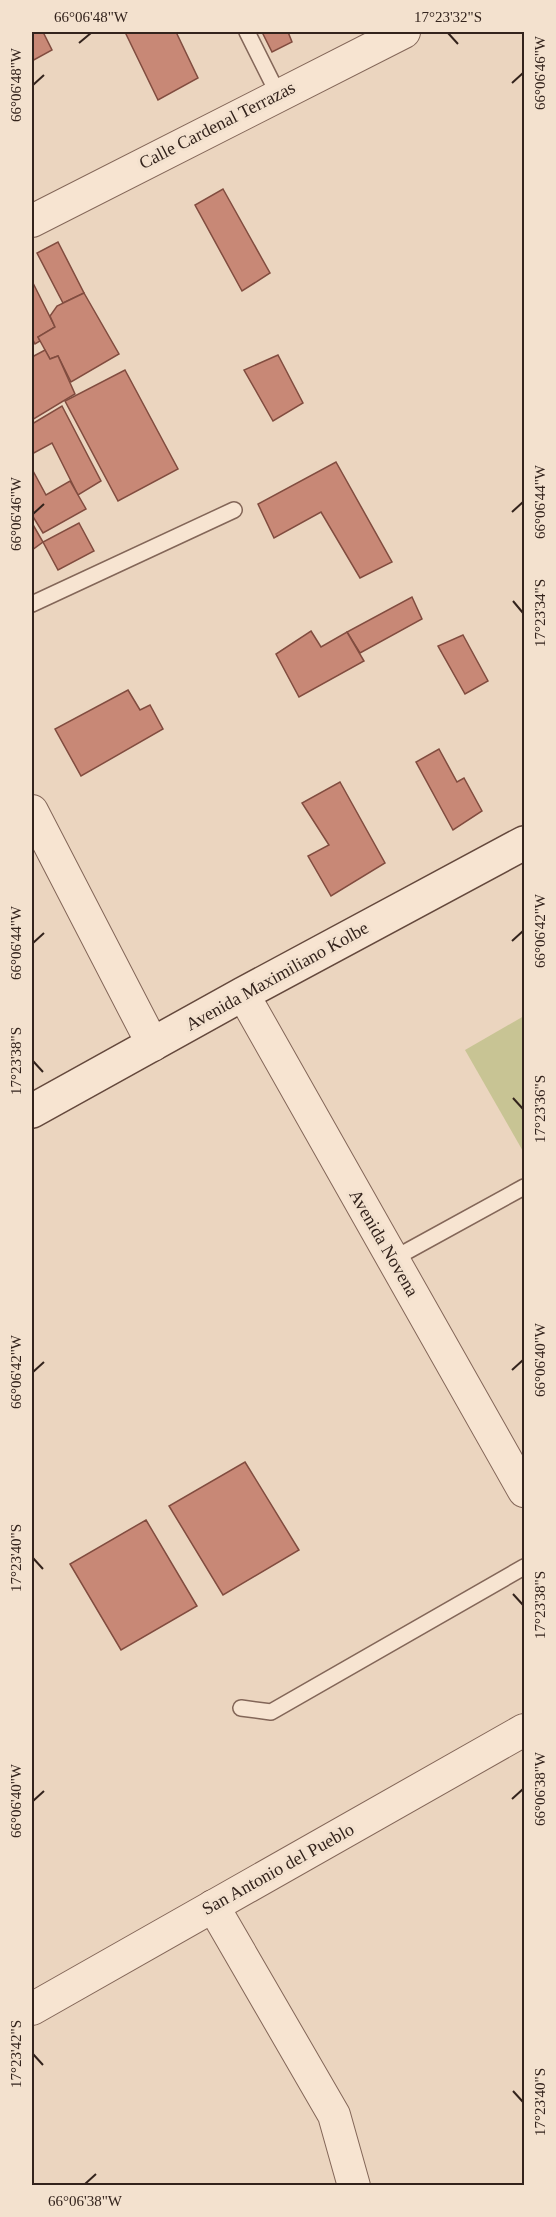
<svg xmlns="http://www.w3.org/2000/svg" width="556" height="2217" viewBox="0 0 556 2217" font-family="Georgia,serif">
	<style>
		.green { fill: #c8c494 }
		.building { fill: #c88876; stroke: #814c3f; stroke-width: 1.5 }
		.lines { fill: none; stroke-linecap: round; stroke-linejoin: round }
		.service-casing { stroke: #836658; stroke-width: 18 }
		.minor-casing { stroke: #836658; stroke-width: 34 }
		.secondary-casing { stroke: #64483c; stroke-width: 36 }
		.service { stroke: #f7e4d1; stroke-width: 15 }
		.minor { stroke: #f7e4d1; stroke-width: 32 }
		.secondary { stroke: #f7e4d1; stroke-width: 33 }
		.ticks { fill: none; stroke: #33231c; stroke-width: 2 }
		.labels { text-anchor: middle; stroke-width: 6; stroke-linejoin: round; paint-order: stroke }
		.street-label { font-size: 18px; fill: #33231c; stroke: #f3e1ce }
		.neatline { fill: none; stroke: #33231c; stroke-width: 2 }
		.ticks-label { font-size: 15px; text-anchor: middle; fill: #33231c }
	</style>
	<rect width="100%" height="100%" fill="#ebd5bf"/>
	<path class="green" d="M 524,1016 L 524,1153 L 465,1050 Z"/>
	<g class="building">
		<path d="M 32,32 L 43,32 L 52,50 L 32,61 Z"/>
		<path d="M 125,32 L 176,32 L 198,78 L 158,100 Z"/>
		<path d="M 262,32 L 288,32 L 292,42 L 272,52 Z"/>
		<path d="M 223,189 L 270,273 L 242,291 L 195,205 Z"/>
		<path d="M 58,242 L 84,293 L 63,303 L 37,253 Z"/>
		<path d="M 32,281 L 55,327 L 38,337 L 40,341 L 35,344 L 32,338 Z"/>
		<path d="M 84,293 L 119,354 L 71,382 L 58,356 L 50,359 L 38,337 L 55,327 L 50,316 L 57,306 Z"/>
		<path d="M 45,350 L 50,359 L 58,356 L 75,394 L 32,420 L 32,357 Z"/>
		<path d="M 278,355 L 303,403 L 273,421 L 244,370 Z"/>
		<path d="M 125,370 L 178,469 L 118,501 L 65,401 Z"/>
		<path d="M 62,406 L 101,481 L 78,495 L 52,443 L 32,454 L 32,424 Z"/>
		<path d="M 336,462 L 392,562 L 360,578 L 321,512 L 274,538 L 258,504 Z"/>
		<path d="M 32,469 L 46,495 L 70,481 L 86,509 L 43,533 L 32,515 Z"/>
		<path d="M 32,523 L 43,542 L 32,550 Z"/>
		<path d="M 79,523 L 94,551 L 58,570 L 43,542 Z"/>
		<path d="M 412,597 L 422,619 L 360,653 L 347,632 Z"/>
		<path d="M 311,631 L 321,647 L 347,632 L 364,661 L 299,697 L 276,654 Z"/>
		<path d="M 463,635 L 488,681 L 465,694 L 438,646 Z"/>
		<path d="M 128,690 L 140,710 L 150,705 L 163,729 L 81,776 L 55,729 Z"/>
		<path d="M 439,749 L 457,782 L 464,778 L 482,811 L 453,830 L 416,762 Z"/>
		<path d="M 340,782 L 385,863 L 331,896 L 308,856 L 329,845 L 302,803 Z"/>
		<path d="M 245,1462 L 299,1550 L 223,1595 L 169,1506 Z"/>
		<path d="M 146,1520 L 197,1606 L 121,1650 L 70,1564 Z"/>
	</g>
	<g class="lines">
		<defs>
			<g id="service">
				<path d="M 247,32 L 278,94"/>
				<path d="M 32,604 L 234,510"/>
				<path d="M 393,1259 L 524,1187"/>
				<path d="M 241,1708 L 271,1712 L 524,1567"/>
			</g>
			<g id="minor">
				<path d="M 32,221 L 404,32"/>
				<path d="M 32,811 L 153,1045"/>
				<path d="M 243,994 L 524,1491"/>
				<path d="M 213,1906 L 334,2115 L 354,2186"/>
				<path d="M 32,2009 L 524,1730"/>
			</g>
			<path id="secondary" d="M 32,1111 L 243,994 L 524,843"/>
		</defs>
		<use href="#service" class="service-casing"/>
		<use href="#minor" class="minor-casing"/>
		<use href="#secondary" class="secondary-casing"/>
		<use href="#service" class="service"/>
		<use href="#minor" class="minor"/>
		<use href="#secondary" class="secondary"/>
	</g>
	<path class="ticks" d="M 448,33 L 458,44M 79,43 L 91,33M 512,83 L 523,73M 33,85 L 44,75M 512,512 L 523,502M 33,514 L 44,504M 513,601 L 523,613M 512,941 L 523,931M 33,943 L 44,933M 33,1061 L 43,1072M 513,1098 L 523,1109M 512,1370 L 523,1360M 33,1372 L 44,1362M 33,1558 L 43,1569M 513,1594 L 523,1605M 512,1799 L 523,1789M 33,1801 L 44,1791M 33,2054 L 43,2065M 513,2091 L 523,2102M 85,2184 L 96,2174"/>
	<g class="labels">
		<g class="street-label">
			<text transform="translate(217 125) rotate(-27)" y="6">Calle Cardenal Terrazas</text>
			<text transform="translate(277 976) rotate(-29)" y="6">Avenida Maximiliano Kolbe</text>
			<text transform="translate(384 1243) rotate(60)" y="6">Avenida Novena</text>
			<text transform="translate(278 1869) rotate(-29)" y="6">San Antonio del Pueblo</text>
		</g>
	</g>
	<rect width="556" height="2217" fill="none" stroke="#f3e1ce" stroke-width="66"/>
	<rect x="33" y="33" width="490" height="2151" class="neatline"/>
	<g class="ticks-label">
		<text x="91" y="22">66°06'48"W</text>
		<text x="448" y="22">17°23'32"S</text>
		<text transform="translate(540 73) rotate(-90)" y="5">66°06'46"W</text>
		<text transform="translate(16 85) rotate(-90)" y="5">66°06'48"W</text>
		<text transform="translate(540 502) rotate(-90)" y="5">66°06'44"W</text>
		<text transform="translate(16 514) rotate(-90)" y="5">66°06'46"W</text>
		<text transform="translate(540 613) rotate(-90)" y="5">17°23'34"S</text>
		<text transform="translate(540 931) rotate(-90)" y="5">66°06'42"W</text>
		<text transform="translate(16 943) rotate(-90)" y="5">66°06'44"W</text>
		<text transform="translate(16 1061) rotate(-90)" y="5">17°23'38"S</text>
		<text transform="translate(540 1109) rotate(-90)" y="5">17°23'36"S</text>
		<text transform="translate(540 1360) rotate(-90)" y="5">66°06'40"W</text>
		<text transform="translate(16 1372) rotate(-90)" y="5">66°06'42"W</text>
		<text transform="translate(16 1558) rotate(-90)" y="5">17°23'40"S</text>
		<text transform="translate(540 1605) rotate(-90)" y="5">17°23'38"S</text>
		<text transform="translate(540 1789) rotate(-90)" y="5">66°06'38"W</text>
		<text transform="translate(16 1801) rotate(-90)" y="5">66°06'40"W</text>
		<text transform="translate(16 2054) rotate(-90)" y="5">17°23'42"S</text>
		<text transform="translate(540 2102) rotate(-90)" y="5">17°23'40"S</text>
		<text x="85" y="2206">66°06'38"W</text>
	</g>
</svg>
